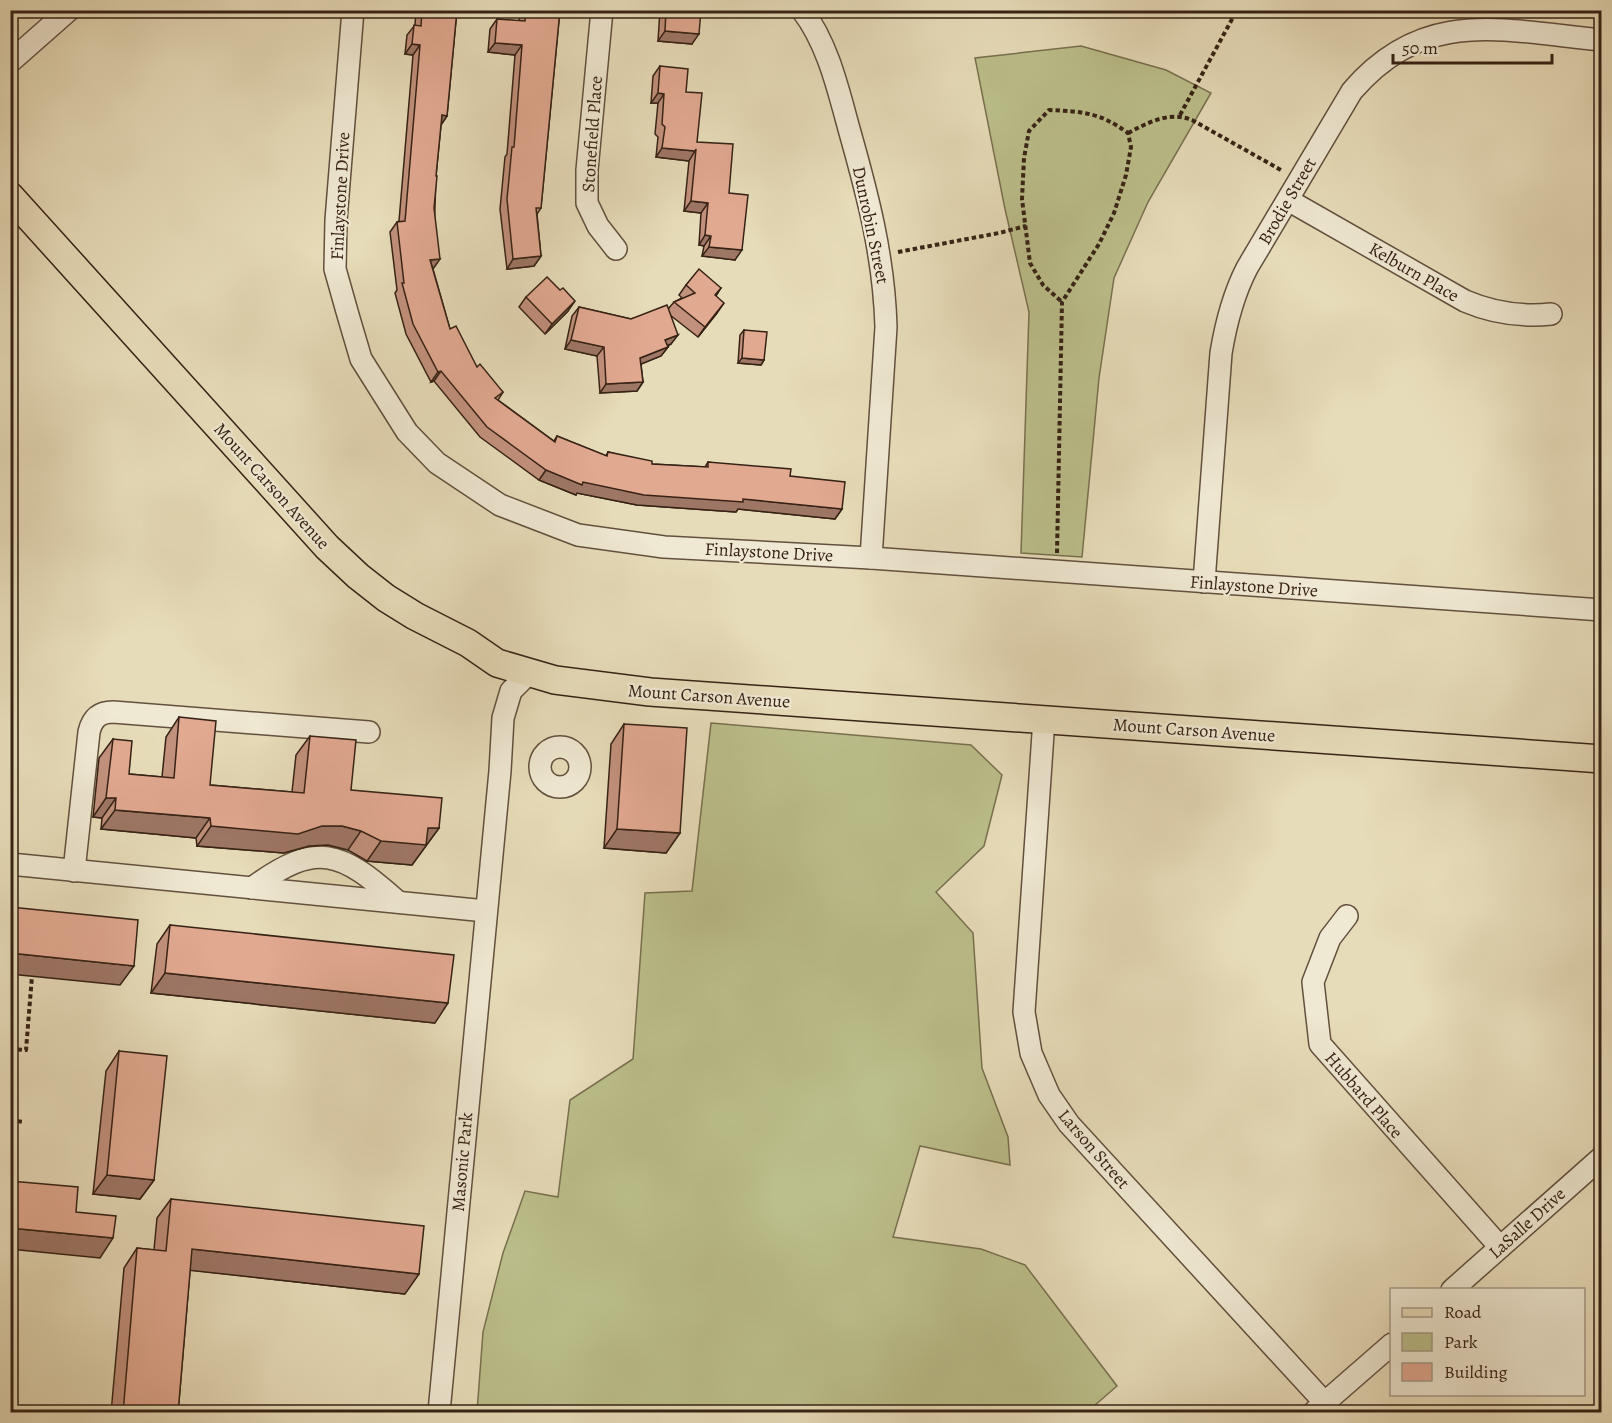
<svg xmlns="http://www.w3.org/2000/svg" width="1612" height="1423" viewBox="0 0 1612 1423" font-family="Alegreya,serif">
	<style>
		.green { fill: #bbbf8b; stroke: #787050; stroke-width: 1.5 }
		.lines { fill: none; stroke-linecap: round; stroke-linejoin: round }
		.minor-casing { stroke: #62503e; stroke-width: 24 }
		.major-casing { stroke: #362215; stroke-width: 30 }
		.path { stroke: #362215; stroke-width: 4; stroke-dasharray: 4.5 3; stroke-linecap: butt }
		.minor { stroke: #efe8d2; stroke-width: 21 }
		.major { stroke: #e7dcb9; stroke-width: 27 }
		.wall { fill: #c2917d; stroke: #362215; stroke-width: 1.5 }
		.shaded-wall { fill: #9e7666; stroke: #362215; stroke-width: 1.5 }
		.building { fill: #e2a991; stroke: #362215; stroke-width: 1.5 }
		.labels { text-anchor: middle; stroke-width: 4.5; stroke-linejoin: round; paint-order: stroke }
		.street-label { font-size: 18px; fill: #362215; stroke: #efe8d2 }
	</style>
	<rect width="100%" height="100%" fill="#e7dcb9"/>
	<filter id="stains"><feTurbulence type="fractalNoise" baseFrequency=".00333" numOctaves="4"/><feColorMatrix values="0 0 0 0 .2 0 0 0 0 .09 0 0 0 0 .02 0 0 0 .5 -.17"/></filter>
	<radialGradient id="worn" r=".72"><stop offset=".6" stop-color="#630" stop-opacity="0"/><stop offset="1" stop-color="#630" stop-opacity=".3"/></radialGradient>
	<g class="green">
		<path d="M 1081,46 L 1166,70 L 1211,93 L 1148,202 L 1114,278 L 1099,378 L 1082,557 L 1021,553 L 1029,312 L 1005,209 L 975,58 Z"/>
		<path d="M 711,723 L 971,745 L 1002,775 L 984,846 L 936,892 L 973,933 L 982,1068 L 1008,1137 L 1010,1165 L 920,1146 L 893,1237 L 981,1249 L 1025,1265 L 1117,1386 L 1087,1412 L 477,1412 L 483,1332 L 503,1253 L 525,1191 L 558,1197 L 570,1100 L 633,1059 L 645,893 L 692,891 Z"/>
	</g>
	<g class="lines">
		<defs>
			<g id="minor">
				<path d="M 353,10 L 336,220 L 335,269 L 348,315 L 361,359 L 407,432 L 437,463 L 500,505 L 578,535 L 664,547 L 871,558 L 1602,610"/>
				<path d="M 602,10 L 587,170 L 587,203 L 598,226 L 616,249"/>
				<path d="M 802,10 C 828,44 838,89 849,129 C 868,196 884,257 886,327 L 871,558"/>
				<path d="M 10,62 L 69,10"/>
				<path d="M 1288,200 L 1465,301 C 1493,313 1521,317 1551,314"/>
				<path d="M 1204,582 L 1221,353 C 1226,323 1233,295 1247,268 L 1352,91 C 1425,6 1504,31 1602,40"/>
				<path d="M 1044,719 L 1024,1012 L 1031,1053 L 1049,1095 L 1069,1124 L 1325,1403"/>
				<circle cx="560" cy="767" r="20"/>
				<path d="M 10,864 L 486,911"/>
				<path d="M 74,871 L 89,732 C 92,719 99,712 113,712 L 369,732"/>
				<path d="M 252,888 C 317,840 341,851 398,902"/>
				<path d="M 1347,916 L 1330,938 L 1313,982 L 1320,1044 L 1500,1247"/>
				<path d="M 1452,1290 L 1602,1157"/>
				<path d="M 439,1412 L 500,771 L 503,718 L 511,691 L 529,673"/>
				<path d="M 1314,1412 L 1392,1344"/>
			</g>
			<path id="major" d="M 10,196 L 327,547 L 358,576 L 386,598 L 415,616 L 468,643 L 497,663 L 555,680 L 650,692 L 1602,759"/>
		</defs>
		<use href="#minor" class="minor-casing"/>
		<use href="#major" class="major-casing"/>
		<g class="path">
			<path d="M 1180,115 L 1237,10"/>
			<path d="M 1128,133 C 1149,122 1170,111 1192,120 L 1281,170"/>
			<path d="M 898,252 L 999,233 L 1026,226"/>
			<path d="M 1057,553 L 1062,302 L 1099,244 L 1114,213 L 1126,175 L 1131,147 L 1128,133 C 1099,112 1084,112 1049,110 L 1029,131 L 1024,158 L 1022,199 L 1030,263 L 1043,285 L 1062,302"/>
			<path d="M 10,1049 L 26,1050 L 32,976"/>
			<path d="M 10,1120 L 23,1122"/>
		</g>
		<use href="#minor" class="minor"/>
		<use href="#major" class="major"/>
	</g>
	<g class="wall">
		<path d="M 416,10 L 457,10 L 447,116 L 441,125 L 436,176 L 433,269 L 450,329 L 477,367 L 503,392 L 498,400 L 554,441 L 557,436 L 606,456 L 608,452 L 652,464 L 705,467 L 708,462 L 790,476 L 842,509 L 835,519 L 738,509 L 736,512 L 637,505 L 577,493 L 576,495 L 539,480 L 480,437 L 434,381 L 431,382 L 406,334 L 395,293 L 397,290 L 390,232 L 397,222 L 399,221 L 413,55 L 405,54 L 407,35 L 415,25 Z"/>
		<path d="M 520,10 L 560,10 L 541,208 L 537,214 L 541,256 L 534,266 L 507,269 L 500,209 L 505,157 L 507,154 L 515,55 L 488,52 L 490,29 L 497,19 L 519,21 Z"/>
		<path d="M 660,10 L 701,10 L 692,44 L 658,41 Z"/>
		<path d="M 660,66 L 686,92 L 697,142 L 729,193 L 735,260 L 702,256 L 704,246 L 699,245 L 701,213 L 684,211 L 689,161 L 656,157 L 658,137 L 655,134 L 658,103 L 651,103 L 653,76 Z"/>
		<path d="M 686,285 L 721,288 L 716,296 L 717,313 L 698,337 L 670,315 L 671,344 L 667,346 L 668,347 L 661,356 L 641,364 L 643,382 L 637,391 L 600,393 L 597,356 L 565,349 L 572,316 L 579,307 L 631,319 L 668,309 L 674,302 L 682,298 L 679,295 Z"/>
		<path d="M 560,290 L 568,311 L 545,334 L 519,307 L 526,297 Z"/>
		<path d="M 744,330 L 764,360 L 761,365 L 738,363 L 740,335 Z"/>
		<path d="M 179,717 L 210,785 L 292,792 L 296,755 L 310,736 L 351,790 L 439,828 L 412,865 L 367,861 L 348,850 L 328,845 L 309,846 L 284,853 L 197,846 L 196,838 L 101,829 L 102,818 L 93,817 L 99,758 L 113,739 L 129,774 L 162,777 L 166,737 Z"/>
		<path d="M 624,724 L 680,833 L 666,853 L 604,848 L 611,744 Z"/>
		<path d="M 170,925 L 435,1023 L 151,993 L 157,944 Z"/>
		<path d="M 119,1051 L 154,1180 L 140,1199 L 93,1194 L 106,1071 Z"/>
		<path d="M 171,1199 L 405,1294 L 190,1270 L 178,1413 L 111,1413 L 124,1268 L 137,1248 L 154,1250 L 157,1218 Z"/>
	</g>
	<g class="shaded-wall">
		<path d="M 665,31 L 699,34 L 692,44 L 658,41 Z"/>
		<path d="M 495,43 L 522,45 L 515,55 L 488,52 Z"/>
		<path d="M 412,44 L 420,45 L 413,55 L 405,54 Z"/>
		<path d="M 658,93 L 664,94 L 658,103 L 651,103 Z"/>
		<path d="M 442,115 L 447,116 L 440,126 Z"/>
		<path d="M 662,148 L 695,151 L 689,161 L 656,157 Z"/>
		<path d="M 691,201 L 708,203 L 701,213 L 684,211 Z"/>
		<path d="M 705,235 L 711,236 L 704,246 L 699,245 Z"/>
		<path d="M 709,247 L 742,250 L 735,260 L 702,256 Z"/>
		<path d="M 541,256 L 534,266 L 507,269 L 513,259 Z"/>
		<path d="M 440,259 L 433,269 L 430,260 Z"/>
		<path d="M 575,301 L 568,311 L 545,334 L 552,324 Z"/>
		<path d="M 724,303 L 717,313 L 698,337 L 705,327 Z"/>
		<path d="M 678,335 L 671,344 L 658,349 L 665,340 Z"/>
		<path d="M 571,340 L 604,347 L 597,356 L 565,349 Z"/>
		<path d="M 668,347 L 661,356 L 634,367 L 640,358 Z"/>
		<path d="M 742,358 L 764,360 L 761,365 L 738,363 Z"/>
		<path d="M 441,371 L 434,381 L 431,382 L 438,372 Z"/>
		<path d="M 643,382 L 637,391 L 600,393 L 606,384 Z"/>
		<path d="M 546,470 L 583,482 L 842,509 L 835,519 L 738,509 L 736,512 L 637,505 L 577,493 L 576,495 L 539,480 Z"/>
		<path d="M 106,798 L 116,798 L 102,818 L 93,817 Z"/>
		<path d="M 115,810 L 210,818 L 196,838 L 101,829 Z"/>
		<path d="M 211,826 L 342,826 L 361,831 L 348,850 L 328,845 L 309,846 L 284,853 L 197,846 Z"/>
		<path d="M 428,828 L 439,828 L 412,865 L 367,861 L 381,841 Z"/>
		<path d="M 617,829 L 680,833 L 666,853 L 604,848 Z"/>
		<path d="M 10,953 L 134,966 L 120,985 L 10,974 Z"/>
		<path d="M 165,973 L 448,1003 L 435,1023 L 151,993 Z"/>
		<path d="M 107,1175 L 154,1180 L 140,1199 L 93,1194 Z"/>
		<path d="M 10,1228 L 113,1238 L 100,1258 L 10,1249 Z"/>
		<path d="M 192,1249 L 419,1274 L 405,1294 L 178,1269 Z"/>
	</g>
	<g class="building">
		<path d="M 422,10 L 457,10 L 447,116 L 442,115 L 436,176 L 437,176 L 434,208 L 440,259 L 430,260 L 450,329 L 456,326 L 477,367 L 480,364 L 503,392 L 495,398 L 555,442 L 557,436 L 607,456 L 608,452 L 652,461 L 652,464 L 708,467 L 708,462 L 791,469 L 790,476 L 845,482 L 842,509 L 743,499 L 743,502 L 644,495 L 583,482 L 582,485 L 546,470 L 487,427 L 441,371 L 438,372 L 413,324 L 402,283 L 404,283 L 397,222 L 405,221 L 420,45 L 412,44 L 414,25 L 421,26 Z"/>
		<path d="M 526,10 L 560,10 L 541,208 L 536,208 L 541,256 L 513,259 L 507,199 L 512,147 L 514,147 L 522,45 L 495,43 L 497,19 L 525,21 Z"/>
		<path d="M 666,10 L 701,10 L 699,34 L 665,31 Z"/>
		<path d="M 660,66 L 688,69 L 686,92 L 702,93 L 697,142 L 733,144 L 729,193 L 748,195 L 742,250 L 709,247 L 711,236 L 705,235 L 708,203 L 691,201 L 696,149 L 695,151 L 662,148 L 665,127 L 662,124 L 664,94 L 658,93 Z"/>
		<path d="M 699,269 L 721,288 L 715,295 L 724,303 L 705,327 L 674,302 L 695,293 L 686,285 Z"/>
		<path d="M 547,277 L 560,290 L 563,288 L 575,301 L 552,324 L 526,297 Z"/>
		<path d="M 667,305 L 678,335 L 665,340 L 668,347 L 640,358 L 643,382 L 606,384 L 604,347 L 571,340 L 579,307 L 631,319 Z"/>
		<path d="M 744,330 L 767,332 L 764,360 L 742,358 Z"/>
		<path d="M 179,717 L 216,721 L 210,785 L 304,793 L 310,736 L 356,740 L 351,790 L 442,798 L 439,828 L 428,828 L 426,845 L 381,841 L 361,831 L 342,826 L 322,826 L 298,834 L 211,826 L 210,818 L 115,810 L 116,798 L 106,798 L 113,739 L 132,741 L 129,774 L 174,778 Z"/>
		<path d="M 624,724 L 687,728 L 680,833 L 617,829 Z"/>
		<path d="M 10,907 L 138,920 L 134,966 L 10,953 Z"/>
		<path d="M 170,925 L 454,955 L 448,1003 L 165,973 Z"/>
		<path d="M 119,1051 L 167,1056 L 154,1180 L 107,1175 Z"/>
		<path d="M 10,1181 L 78,1187 L 76,1212 L 116,1216 L 113,1238 L 10,1228 Z"/>
		<path d="M 171,1199 L 424,1226 L 419,1274 L 192,1249 L 178,1413 L 123,1413 L 137,1248 L 166,1251 Z"/>
	</g>
	<g class="labels">
		<g class="street-label">
			<text transform="translate(592 134) rotate(-86)" y="6">Stonefield Place</text>
			<text transform="translate(340 196) rotate(-87)" y="6">Finlaystone Drive</text>
			<text transform="translate(1287 201) rotate(-60)" y="6">Brodie Street</text>
			<text transform="translate(871 225) rotate(78)" y="6">Dunrobin Street</text>
			<text transform="translate(1414 272) rotate(30)" y="6">Kelburn Place</text>
			<text transform="translate(272 486) rotate(48)" y="6">Mount Carson Avenue</text>
			<text transform="translate(769 552) rotate(3)" y="6">Finlaystone Drive</text>
			<text transform="translate(1254 586) rotate(4)" y="6">Finlaystone Drive</text>
			<text transform="translate(709 696) rotate(4)" y="6">Mount Carson Avenue</text>
			<text transform="translate(1194 730) rotate(4)" y="6">Mount Carson Avenue</text>
			<text transform="translate(1364 1095) rotate(49)" y="6">Hubbard Place</text>
			<text transform="translate(1094 1149) rotate(49)" y="6">Larson Street</text>
			<text transform="translate(462 1162) rotate(-85)" y="6">Masonic Park</text>
			<text transform="translate(1527 1223) rotate(-42)" y="6">LaSalle Drive</text>
		</g>
	</g>
	<rect width="1612" height="1423" fill="none" stroke="#e7dcb9" stroke-width="36"/>
	<rect x="12" y="12" width="1588" height="1399" fill="none" stroke="#362215" stroke-width="3"/>
	<rect x="18" y="18" width="1576" height="1387" fill="none" stroke="#362215" stroke-width="1.5"/>
	<rect x="1390" y="1288" width="195" height="108" fill="#efe8d2" stroke="#a59986" stroke-width="1.5"/>
	<rect x="1402" y="1308" width="30" height="9" fill="#e7dcb9" stroke="#a59986" stroke-width="1.5"/>
	<text x="1444" y="1318" font-size="18" fill="#362215">Road</text>
	<rect x="1402" y="1333" width="30" height="18" fill="#bbbf8b" stroke="#a59986" stroke-width="1.5"/>
	<text x="1444" y="1348" font-size="18" fill="#362215">Park</text>
	<rect x="1402" y="1363" width="30" height="18" fill="#e2a991" stroke="#a59986" stroke-width="1.5"/>
	<text x="1444" y="1378" font-size="18" fill="#362215">Building</text>
	<path d="M1393 54v9h159v-9" fill="none" stroke="#362215" stroke-width="3"/>
	<text x="1402" y="54" font-size="18" fill="#362215" stroke="#efe8d2" stroke-width="4.5" paint-order="stroke">50 m</text>
	<rect width="100%" height="100%" filter="url(#stains)"/>
	<rect width="100%" height="100%" fill="url(#worn)"/>
</svg>
